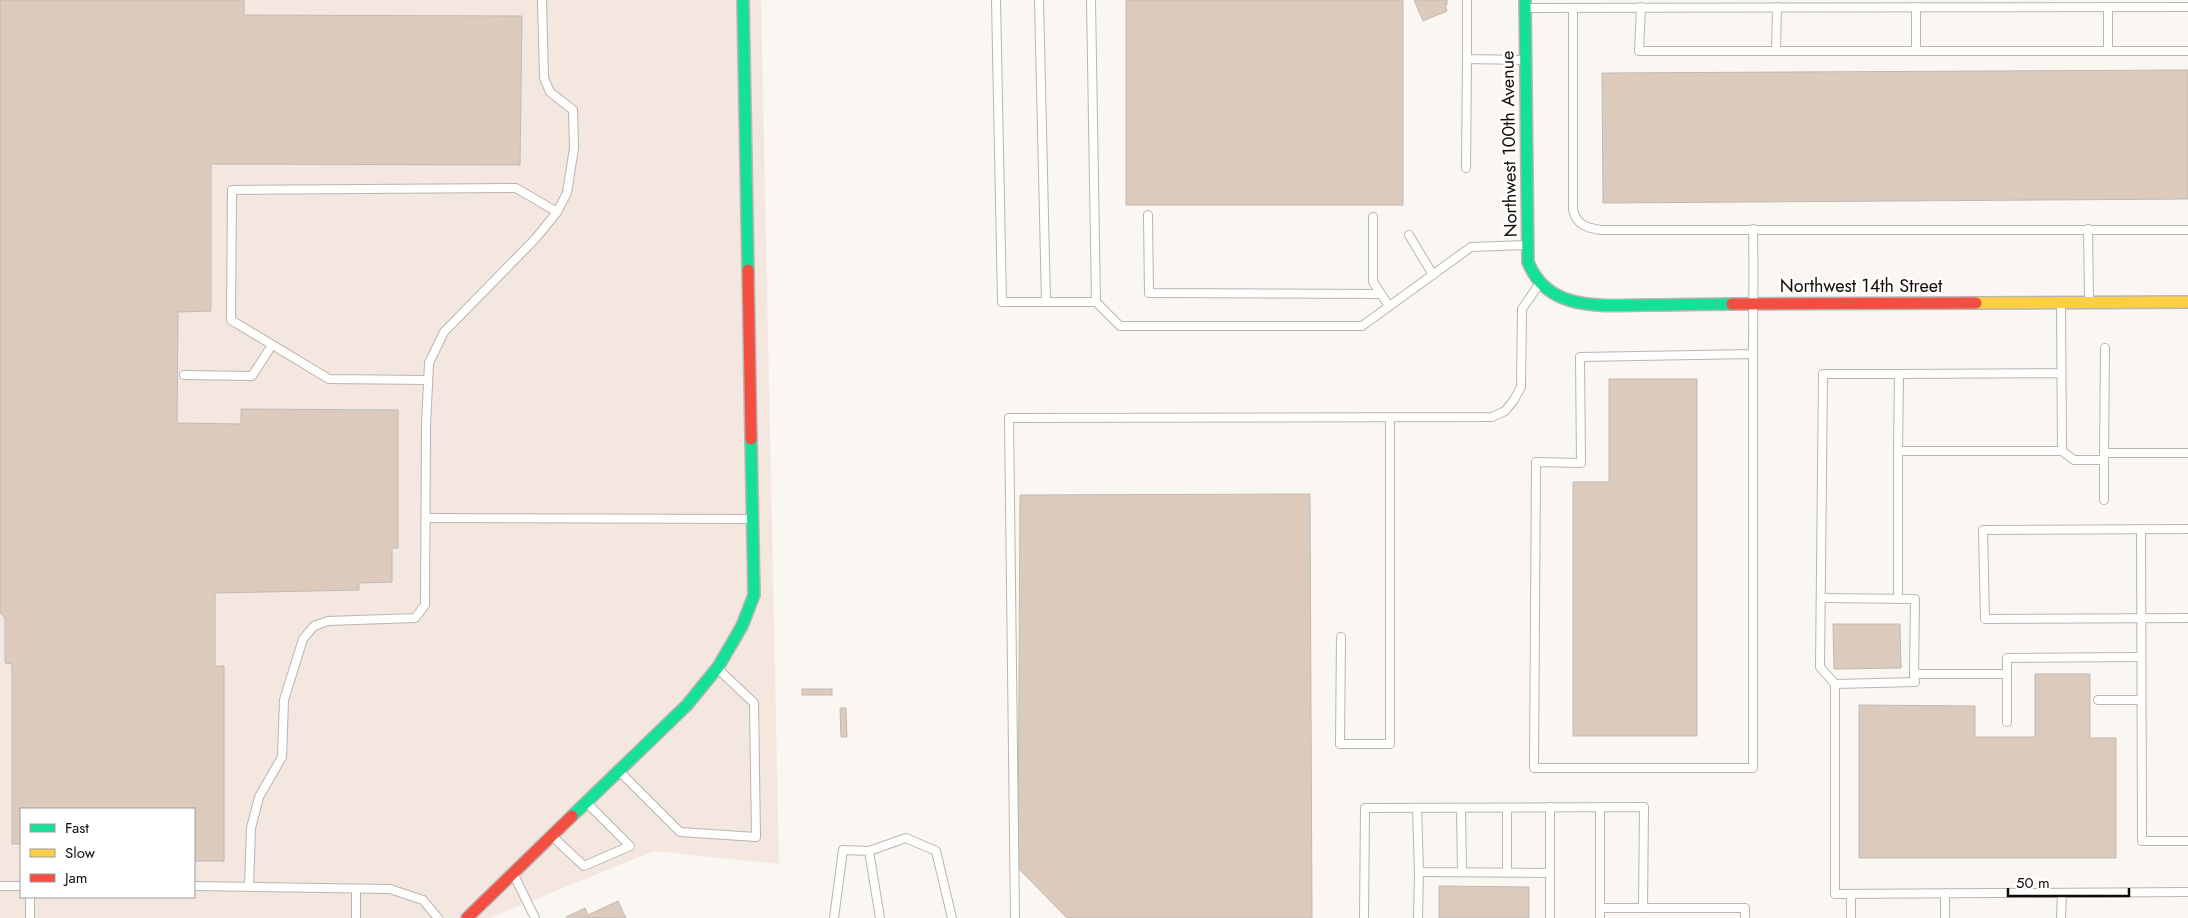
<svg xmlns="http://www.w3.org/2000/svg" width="2188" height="918" viewBox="0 0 2188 918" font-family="Jost,sans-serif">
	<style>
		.built { fill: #f3e7df; fill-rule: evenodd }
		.building { fill: #dccbbd; stroke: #c0bab6 }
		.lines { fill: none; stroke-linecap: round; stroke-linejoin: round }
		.lane-casing { stroke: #bab5b1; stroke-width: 10 }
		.fast-casing { stroke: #bab5b1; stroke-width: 14 }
		.slow-casing { stroke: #bab5b1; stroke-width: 14 }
		.jam-casing { stroke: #bab5b1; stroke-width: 14 }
		.lane { stroke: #fefefd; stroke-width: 8 }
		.fast { stroke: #16e098; stroke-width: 11 }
		.slow { stroke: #ffcf43; stroke-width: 11 }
		.jam { stroke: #f24e42; stroke-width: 11 }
		.labels { text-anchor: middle; stroke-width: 5; stroke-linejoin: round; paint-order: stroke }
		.street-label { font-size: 18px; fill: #120b06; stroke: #fff }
	</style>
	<rect width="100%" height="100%" fill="#faf6f2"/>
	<path class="built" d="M 0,0 L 761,0 L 779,864 L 654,851 L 489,918 L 0,918 ZM 21,809 L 194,809 L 194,897 L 21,897 Z"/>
	<g class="building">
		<path d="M 0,0 L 244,0 L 244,15 L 522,16 L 520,165 L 211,164 L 211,311 L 178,312 L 177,423 L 241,424 L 241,409 L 398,410 L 398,548 L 392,548 L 392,582 L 359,583 L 359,590 L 215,593 L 215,666 L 224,666 L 224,861 L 194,861 L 194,809 L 21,809 L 21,844 L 12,844 L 12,664 L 5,663 L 5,618 L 0,613 Z"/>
		<rect x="1126" y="0" width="277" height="205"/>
		<path d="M 1414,0 L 1447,0 L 1447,5 L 1445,4 L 1447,11 L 1423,21 Z"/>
		<path d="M 2188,70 L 2188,199 L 1603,203 L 1602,73 Z"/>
		<path d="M 1609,379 L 1697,379 L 1697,736 L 1573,736 L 1573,482 L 1609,482 Z"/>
		<path d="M 1310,494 L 1312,918 L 1067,918 L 1018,868 L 1020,495 Z"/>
		<path d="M 1833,624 L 1900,624 L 1901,668 L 1834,669 Z"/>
		<path d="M 2035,674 L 2090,674 L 2090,738 L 2116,738 L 2116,858 L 1859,858 L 1859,705 L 1975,706 L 1975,737 L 2035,737 Z"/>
		<rect x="802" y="689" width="30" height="6"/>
		<path d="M 840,708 L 846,708 L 847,737 L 841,737 Z"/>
		<path d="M 1439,886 L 1529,887 L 1529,918 L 1439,918 Z"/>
		<path d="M 618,901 L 626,918 L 566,917 L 585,908 L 588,915 Z"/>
	</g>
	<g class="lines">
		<defs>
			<g id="lane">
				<path d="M 996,0 L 1002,302 L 1096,302 L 1120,326 L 1362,326 L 1471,247 L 1526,245"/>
				<path d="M 1039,0 L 1046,302"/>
				<path d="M 1091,0 L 1096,302"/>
				<path d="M 1467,0 L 1467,59 L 1524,60"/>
				<path d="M 1641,7 L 1639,51 L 2188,51"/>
				<path d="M 2108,7 L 2108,51"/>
				<path d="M 1527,8 L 2188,7"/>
				<path d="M 1573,8 L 1573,209 C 1576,225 1587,228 1601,230 L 2188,230"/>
				<path d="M 1776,51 L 1777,7"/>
				<path d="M 1916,51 L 1916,7"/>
				<path d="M 1466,168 L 1467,59"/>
				<path d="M 1148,215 L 1149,293 L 1381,294"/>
				<path d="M 1373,217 L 1373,282 L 1389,306"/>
				<path d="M 1753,229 C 1754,271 1753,313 1753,354 L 1753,768 L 1534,768 L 1536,462 L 1581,463 L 1580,357 L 1753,354"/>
				<path d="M 2088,229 L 2089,299"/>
				<path d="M 1409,235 L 1433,275"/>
				<path d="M 2061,305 L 2062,451 L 1898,451 L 1899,374 L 2061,373"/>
				<path d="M 1899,374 L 1823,374 L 1820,667 L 1835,684 L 1835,894 L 2188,892"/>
				<path d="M 184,375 L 252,376 L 272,345"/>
				<path d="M 427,380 L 329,379 L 231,320 L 232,190 L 516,188 L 557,212"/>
				<path d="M 2062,451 L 2074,460 L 2104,460 L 2104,500"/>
				<path d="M 2104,453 L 2188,453"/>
				<path d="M 2104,460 L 2105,348"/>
				<path d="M 426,518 L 750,519"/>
				<path d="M 2141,529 L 2142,841 L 2188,841"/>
				<path d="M 2188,529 L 1983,530 L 1985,619 L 2188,618"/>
				<path d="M 1821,598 L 1915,599 L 1914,674 L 2007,674 L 2007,658 L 2141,657"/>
				<path d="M 1898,599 L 1898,451"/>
				<path d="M 1341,637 L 1340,744 L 1390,744 L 1390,418"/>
				<path d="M 2007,674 L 2007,722"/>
				<path d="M 1835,684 L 1915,682 L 1914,674"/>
				<path d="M 2098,700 L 2141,700"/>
				<path d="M 620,772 L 680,832 L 756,837 L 754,703 L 718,669"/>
				<path d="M 1550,807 L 1550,918"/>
				<path d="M 1600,807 L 1600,918"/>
				<path d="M 1417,808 L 1419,872 L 1550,873"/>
				<path d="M 1461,808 L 1462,872"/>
				<path d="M 1507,808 L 1507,872"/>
				<path d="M 554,838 L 584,866 L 630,846 L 588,804"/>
				<path d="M 869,851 L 906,838 L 936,851 L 952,918"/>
				<path d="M 514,875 L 535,918"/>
				<path d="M 0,886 L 21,886"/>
				<path d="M 194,886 L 390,889 L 423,900 L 438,918"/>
				<path d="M 249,886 L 251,828 L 259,797 L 282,757 L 284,700 L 303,639 L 314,626 L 328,621 L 415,618 L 425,605 L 426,426 L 429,363 L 444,332 L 536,238 L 557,212 L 567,193 L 574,148 L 573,110 L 550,92 L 544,78 L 542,0"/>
				<path d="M 30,897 L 30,918"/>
				<path d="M 1600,908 L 1643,908"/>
				<path d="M 356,918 L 356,889"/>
				<path d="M 834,918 L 843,850 L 869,851 L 880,918"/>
				<path d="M 1015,918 L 1009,418 L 1492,417 L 1505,411 L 1514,400 L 1521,387 L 1522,309 L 1538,286"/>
				<path d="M 1364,918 L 1365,808 L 1644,807 L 1643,908 L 1745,908 L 1745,918"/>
				<path d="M 1418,918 L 1419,872"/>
				<path d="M 1851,918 L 1851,894"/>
				<path d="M 1945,918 L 1945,893"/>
				<path d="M 2061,918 L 2062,893"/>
			</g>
			<g id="fast">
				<path d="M 743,0 L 748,270"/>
				<path d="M 1525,0 L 1528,262 C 1548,313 1603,305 1648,305 C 1676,305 1704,304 1732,304"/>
				<path d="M 572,816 L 687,705 L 718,667 L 742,626 L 754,595 L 751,439"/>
			</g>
			<path id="slow" d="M 1976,303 L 2188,302"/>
			<g id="jam">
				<path d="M 748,270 L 751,439"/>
				<path d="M 1732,304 L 1976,303"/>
				<path d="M 467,918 L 572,816"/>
			</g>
		</defs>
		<use href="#lane" class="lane-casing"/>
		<use href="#fast" class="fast-casing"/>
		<use href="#slow" class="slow-casing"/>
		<use href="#jam" class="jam-casing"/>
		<use href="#lane" class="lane"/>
		<use href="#fast" class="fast"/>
		<use href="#slow" class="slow"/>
		<use href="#jam" class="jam"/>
	</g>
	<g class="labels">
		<g class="street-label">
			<text transform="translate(1509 144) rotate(-91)" y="6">Northwest 100th Avenue</text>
			<text x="1861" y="292">Northwest 14th Street</text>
		</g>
	</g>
	<rect x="20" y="808" width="175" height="90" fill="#ffffff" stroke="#a09d9b"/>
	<rect x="30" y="824" width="25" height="8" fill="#16e098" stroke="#a09d9b"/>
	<text x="65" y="833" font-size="15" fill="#120b06">Fast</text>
	<rect x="30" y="849" width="25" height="8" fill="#ffcf43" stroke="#a09d9b"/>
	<text x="65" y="858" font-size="15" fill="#120b06">Slow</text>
	<rect x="30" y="874" width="25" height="8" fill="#f24e42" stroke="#a09d9b"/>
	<text x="65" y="883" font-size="15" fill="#120b06">Jam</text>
	<path d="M2008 888v8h121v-8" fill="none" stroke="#120b06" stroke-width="2.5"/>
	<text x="2016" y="888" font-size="15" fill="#120b06" stroke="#ffffff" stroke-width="4" paint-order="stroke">50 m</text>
</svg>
